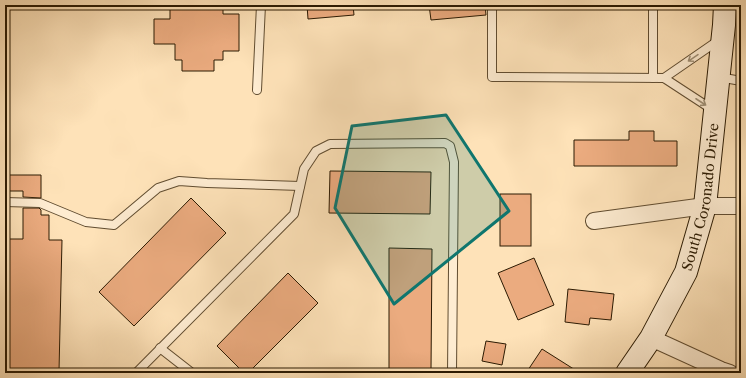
<svg xmlns="http://www.w3.org/2000/svg" width="746" height="378" viewBox="0 0 746 378" font-family="'Libre Caslon Text',serif">
	<style>
		.building { fill: #ebab7f; stroke: #2b1a02 }
		.lines { fill: none; stroke-linecap: round; stroke-linejoin: round }
		.lane-casing { stroke: #604c30; stroke-width: 10 }
		.street-casing { stroke: #604c30; stroke-width: 18 }
		.secondary-casing { stroke: #2b1a02; stroke-width: 24 }
		.lane { stroke: #feecd1; stroke-width: 8 }
		.street { stroke: #feecd1; stroke-width: 16 }
		.secondary { stroke: #feecd1; stroke-width: 22 }
		.oneway { stroke: #9f8e74 }
		.marked { fill: #0f766e; fill-opacity: 0.2; stroke: #0f766e; stroke-width: 3; stroke-linejoin: round }
		.labels { text-anchor: middle; stroke-width: 3.5; stroke-linejoin: round; paint-order: stroke }
		.street-label { font-size: 14px; fill: #2b1a02; stroke: #feecd1 }
	</style>
	<rect width="100%" height="100%" fill="#fee2b8"/>
	<filter id="stains"><feTurbulence type="fractalNoise" baseFrequency=".005" numOctaves="4"/><feColorMatrix values="0 0 0 0 .2 0 0 0 0 .09 0 0 0 0 .02 0 0 0 .5 -.17"/></filter>
	<radialGradient id="worn" r=".72"><stop offset=".6" stop-color="#630" stop-opacity="0"/><stop offset="1" stop-color="#630" stop-opacity=".3"/></radialGradient>
	<g class="building">
		<path d="M 170,5 L 223,5 L 223,14 L 239,14 L 239,51 L 223,51 L 223,60 L 214,60 L 214,71 L 182,71 L 182,60 L 175,60 L 175,44 L 154,44 L 154,19 L 170,19 Z"/>
		<path d="M 307,5 L 353,5 L 354,15 L 308,19 Z"/>
		<path d="M 429,5 L 485,5 L 486,15 L 431,20 Z"/>
		<path d="M 629,131 L 654,131 L 654,141 L 677,141 L 677,166 L 574,166 L 574,140 L 629,140 Z"/>
		<path d="M 330,171 L 431,172 L 430,214 L 329,213 Z"/>
		<path d="M 5,175 L 41,175 L 41,198 L 23,197 L 23,191 L 5,191 Z"/>
		<rect x="500" y="194" width="31" height="52"/>
		<path d="M 191,198 L 226,233 L 134,326 L 99,292 Z"/>
		<path d="M 23,208 L 39,208 L 41,210 L 41,215 L 49,215 L 49,240 L 62,240 L 59,371 L 5,370 L 5,239 L 23,239 Z"/>
		<path d="M 389,248 L 432,249 L 431,370 L 389,370 Z"/>
		<path d="M 534,258 L 554,305 L 518,320 L 498,273 Z"/>
		<path d="M 288,273 L 318,303 L 248,373 L 244,373 L 217,346 Z"/>
		<path d="M 568,289 L 614,294 L 611,320 L 590,318 L 589,325 L 565,322 Z"/>
		<path d="M 486,341 L 506,344 L 502,365 L 482,361 Z"/>
		<path d="M 542,349 L 580,373 L 526,373 Z"/>
	</g>
	<g class="lines">
		<defs>
			<g id="lane">
				<path d="M 492,5 L 492,77 L 664,78 L 713,110"/>
				<path d="M 653,5 L 653,78"/>
				<path d="M 719,77 L 741,81"/>
				<path d="M 664,78 L 719,40"/>
				<path d="M 257,90 L 261,5"/>
				<path d="M 5,202 L 40,203 L 86,222 L 114,225 L 158,188 L 179,181 L 207,183 L 300,186"/>
				<path d="M 160,348 L 192,373"/>
				<path d="M 136,373 L 294,214 L 304,169 L 316,151 L 330,144 L 445,143 L 450,146 L 454,162 L 452,373"/>
			</g>
			<g id="street">
				<path d="M 594,221 L 705,206 L 741,206"/>
				<path d="M 651,338 L 721,370 L 730,373"/>
			</g>
			<g id="secondary">
				<path id="s1" d="M 627,373 L 651,338 L 686,272 L 705,206 L 724,25 L 725,5"/>
			</g>
		</defs>
		<use href="#lane" class="lane-casing"/>
		<use href="#street" class="street-casing"/>
		<use href="#secondary" class="secondary-casing"/>
		<use href="#lane" class="lane"/>
		<use href="#street" class="street"/>
		<use href="#secondary" class="secondary"/>
	</g>
	<defs><path id="oneway-shaft" d="M-6 0H5M1.5-3L5.5 0L1.5 3" fill="none" stroke-width="1.6" stroke-linecap="round" stroke-linejoin="round"/></defs>
	<g class="oneway">
		<use href="#oneway-shaft" transform="translate(693 58) rotate(146)"/>
		<use href="#oneway-shaft" transform="translate(701 102) rotate(33)"/>
	</g>
	<path class="marked" d="M 446,115 L 509,211 L 394,304 L 335,208 L 352,126 Z"/>
	<g class="labels">
		<g class="street-label">
			<text dy="5" stroke="none"><textPath href="#s1" startOffset="194">South Coronado Drive</textPath></text>
		</g>
	</g>
	<rect width="746" height="378" fill="none" stroke="#fee2b8" stroke-width="20"/>
	<rect x="6" y="6" width="734" height="366" fill="none" stroke="#2b1a02" stroke-width="2"/>
	<rect x="10" y="10" width="726" height="358" fill="none" stroke="#2b1a02"/>
	<rect width="100%" height="100%" filter="url(#stains)"/>
	<rect width="100%" height="100%" fill="url(#worn)"/>
</svg>
